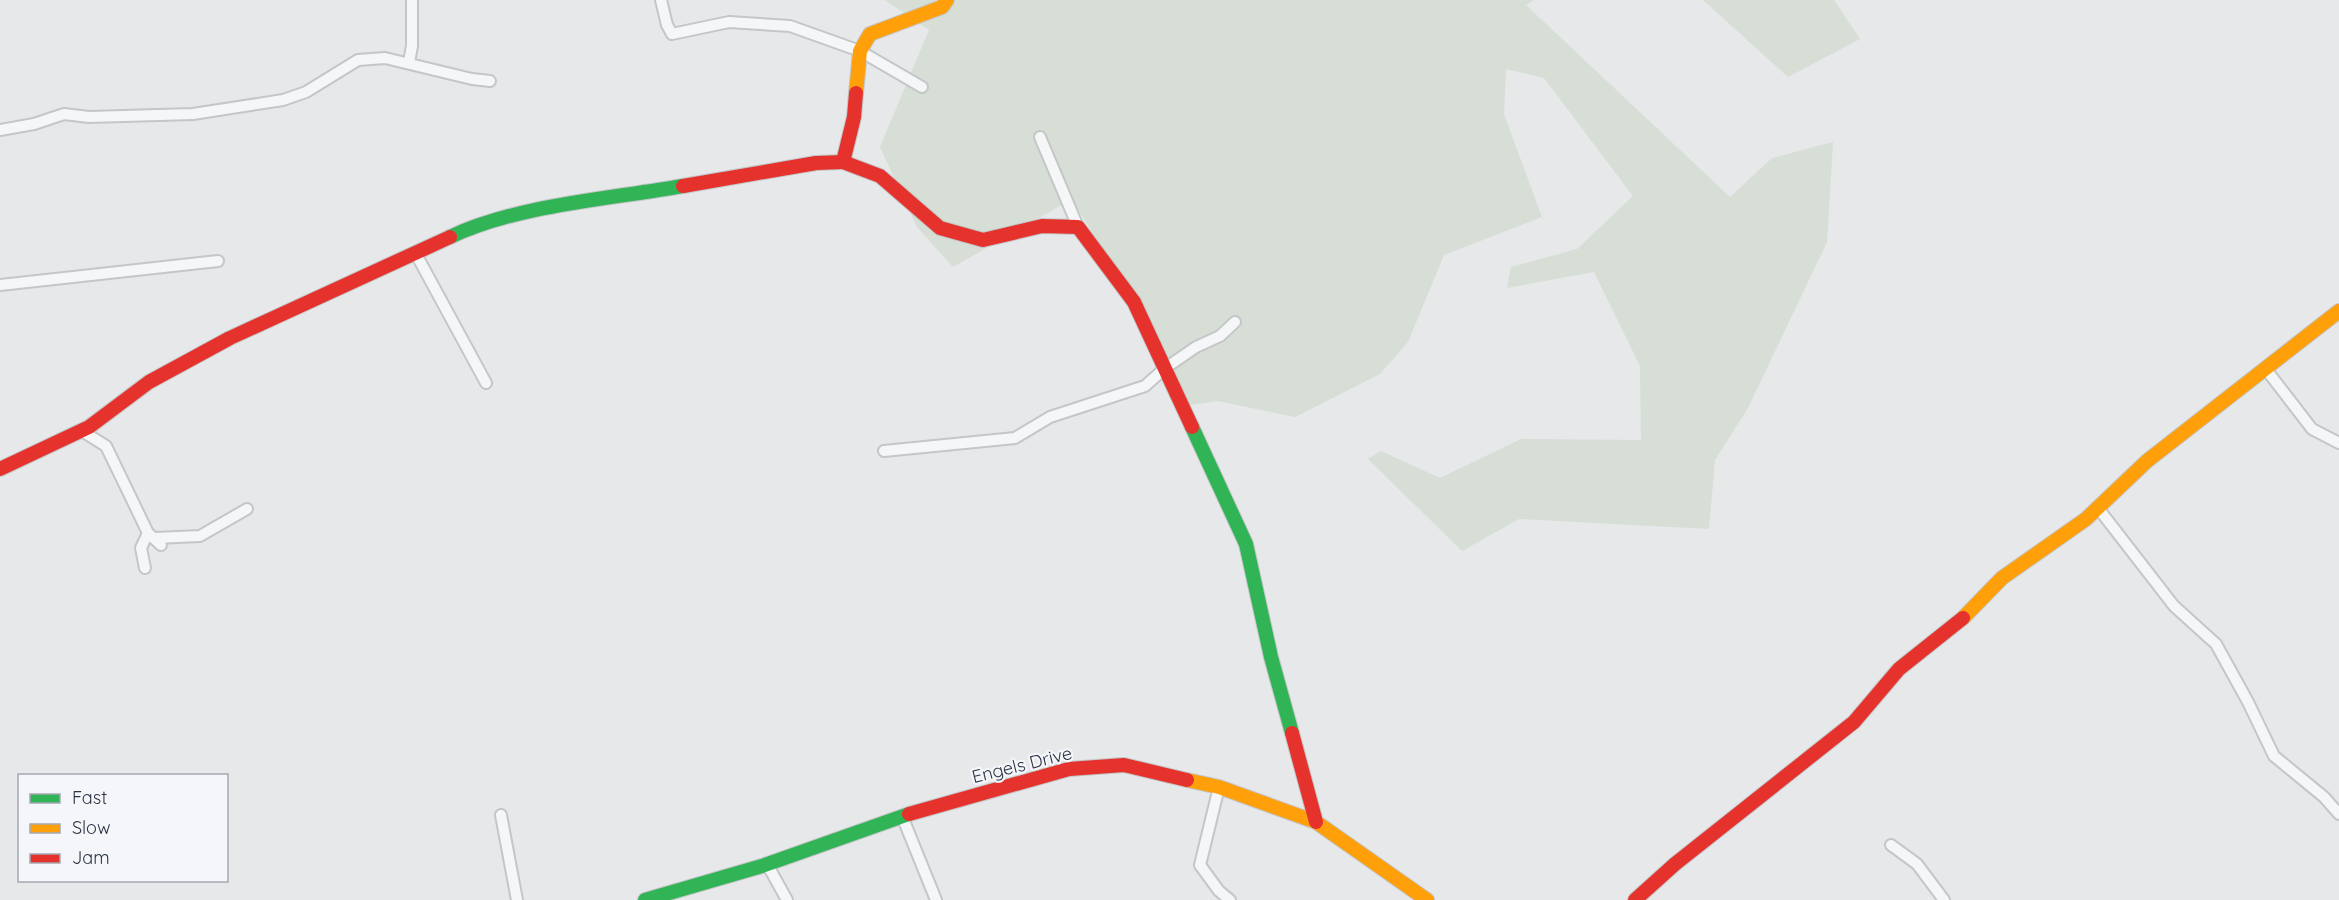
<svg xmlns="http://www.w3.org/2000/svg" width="2339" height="900" viewBox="0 0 2339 900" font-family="Quicksand,sans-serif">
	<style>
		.green { fill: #d6ded6 }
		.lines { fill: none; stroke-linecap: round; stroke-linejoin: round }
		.street-casing { stroke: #c4c6c8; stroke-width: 14 }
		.fast-casing { stroke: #c4c6c8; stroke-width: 16 }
		.slow-casing { stroke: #c4c6c8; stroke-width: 16 }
		.jam-casing { stroke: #c4c6c8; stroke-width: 16 }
		.street { stroke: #f5f6f7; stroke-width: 10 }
		.fast { stroke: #30b455; stroke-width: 14 }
		.slow { stroke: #ff9f0a; stroke-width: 14 }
		.jam { stroke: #e5322d; stroke-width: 14 }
		.labels { text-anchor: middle; stroke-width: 4.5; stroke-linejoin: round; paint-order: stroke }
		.street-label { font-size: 18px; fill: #2b3445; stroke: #f4f6f9 }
	</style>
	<rect width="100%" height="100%" fill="#e6e8ea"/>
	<g class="green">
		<path d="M 885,0 L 1534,0 L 1526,5 L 1730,197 L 1772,158 L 1833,142 L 1827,242 L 1748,408 L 1715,460 L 1709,529 L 1519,519 L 1462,551 L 1368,459 L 1381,451 L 1440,478 L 1521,439 L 1641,440 L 1640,366 L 1594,272 L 1507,288 L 1511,267 L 1577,249 L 1633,196 L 1544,78 L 1506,69 L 1504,114 L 1542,217 L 1444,255 L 1408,342 L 1380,374 L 1295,417 L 1218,401 L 1176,407 L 1120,278 L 1072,199 L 953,267 L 917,227 L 880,147 L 929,30 Z"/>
		<path d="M 1703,0 L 1834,0 L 1860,39 L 1788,77 Z"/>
	</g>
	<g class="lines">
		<defs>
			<g id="street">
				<path d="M 661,0 L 667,25 L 672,34 L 729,22 L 790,26 L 860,51 L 922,87"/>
				<path d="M 409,62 L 412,46 L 412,0"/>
				<path d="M 0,130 L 34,124 L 64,114 L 89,117 L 193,114 L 283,100 L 306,92 L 358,60 L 385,58 L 472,79 L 490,81"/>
				<path d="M 1040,137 L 1078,227"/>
				<path d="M 416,254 L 486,383"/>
				<path d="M 0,285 L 218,261"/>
				<path d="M 2265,368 L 2312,429 L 2339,443"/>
				<path d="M 82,431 L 106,446 L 148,533 L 161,545"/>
				<path d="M 884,451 L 1015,438 L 1050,417 L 1145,386 L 1164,369 L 1196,347 L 1220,336 L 1235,322"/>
				<path d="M 2098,508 L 2174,606 L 2216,644 L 2248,702 L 2274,756 L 2324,797 L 2339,814"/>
				<path d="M 155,538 L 200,536 L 247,509"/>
				<path d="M 145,568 L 141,548 L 148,533"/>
				<path d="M 1219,787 L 1200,865 L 1219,891 L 1230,900"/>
				<path d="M 501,815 L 517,900"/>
				<path d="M 902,816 L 936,900"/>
				<path d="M 1891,845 L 1917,864 L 1944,900"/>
				<path d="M 767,864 L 787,900"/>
			</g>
			<g id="fast">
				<path d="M 450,237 C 517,205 609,199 683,186"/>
				<path d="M 1192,427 L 1246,544 L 1271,657 L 1292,733"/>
				<path d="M 645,900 L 762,866 L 909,814"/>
			</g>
			<g id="slow">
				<path d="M 856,93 L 860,51 L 870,34 L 942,7 L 947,0"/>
				<path d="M 1963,618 L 2002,578 L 2086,519 L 2147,461 L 2339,311"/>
				<path d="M 1187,780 L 1219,787 L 1316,822 L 1427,900"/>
			</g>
			<g id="jam">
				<path d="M 843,162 L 880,176 L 940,228 L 983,240 L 1042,226 L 1078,227 L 1134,302 L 1192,427"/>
				<path d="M 683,186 L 816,163 L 843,162 L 854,117 L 856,93"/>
				<path d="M 0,469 L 89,427 L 149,382 L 230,338 L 450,237"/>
				<path d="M 1292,733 L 1316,822"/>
				<path d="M 909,814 L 1069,769 L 1124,765 L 1187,780"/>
				<path d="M 1635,900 L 1675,864 L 1854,722 L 1899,669 L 1963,618"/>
			</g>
		</defs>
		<use href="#street" class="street-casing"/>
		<use href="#fast" class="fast-casing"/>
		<use href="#slow" class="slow-casing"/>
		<use href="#jam" class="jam-casing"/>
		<use href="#street" class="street"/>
		<use href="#fast" class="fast"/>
		<use href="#slow" class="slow"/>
		<use href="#jam" class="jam"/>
	</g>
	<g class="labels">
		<g class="street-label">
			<text transform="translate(1022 765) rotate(-14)" y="6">Engels Drive</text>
		</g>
	</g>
	<rect x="18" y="774" width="210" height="108" fill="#f4f6f9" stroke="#a4a8b1" stroke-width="1.5"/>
	<rect x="30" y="794" width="30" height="9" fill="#30b455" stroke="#a4a8b1" stroke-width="1.5"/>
	<text x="72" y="804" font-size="18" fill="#2b3445">Fast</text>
	<rect x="30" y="824" width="30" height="9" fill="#ff9f0a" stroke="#a4a8b1" stroke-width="1.5"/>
	<text x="72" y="834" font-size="18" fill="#2b3445">Slow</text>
	<rect x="30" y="854" width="30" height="9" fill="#e5322d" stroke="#a4a8b1" stroke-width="1.5"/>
	<text x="72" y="864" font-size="18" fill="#2b3445">Jam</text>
</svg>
